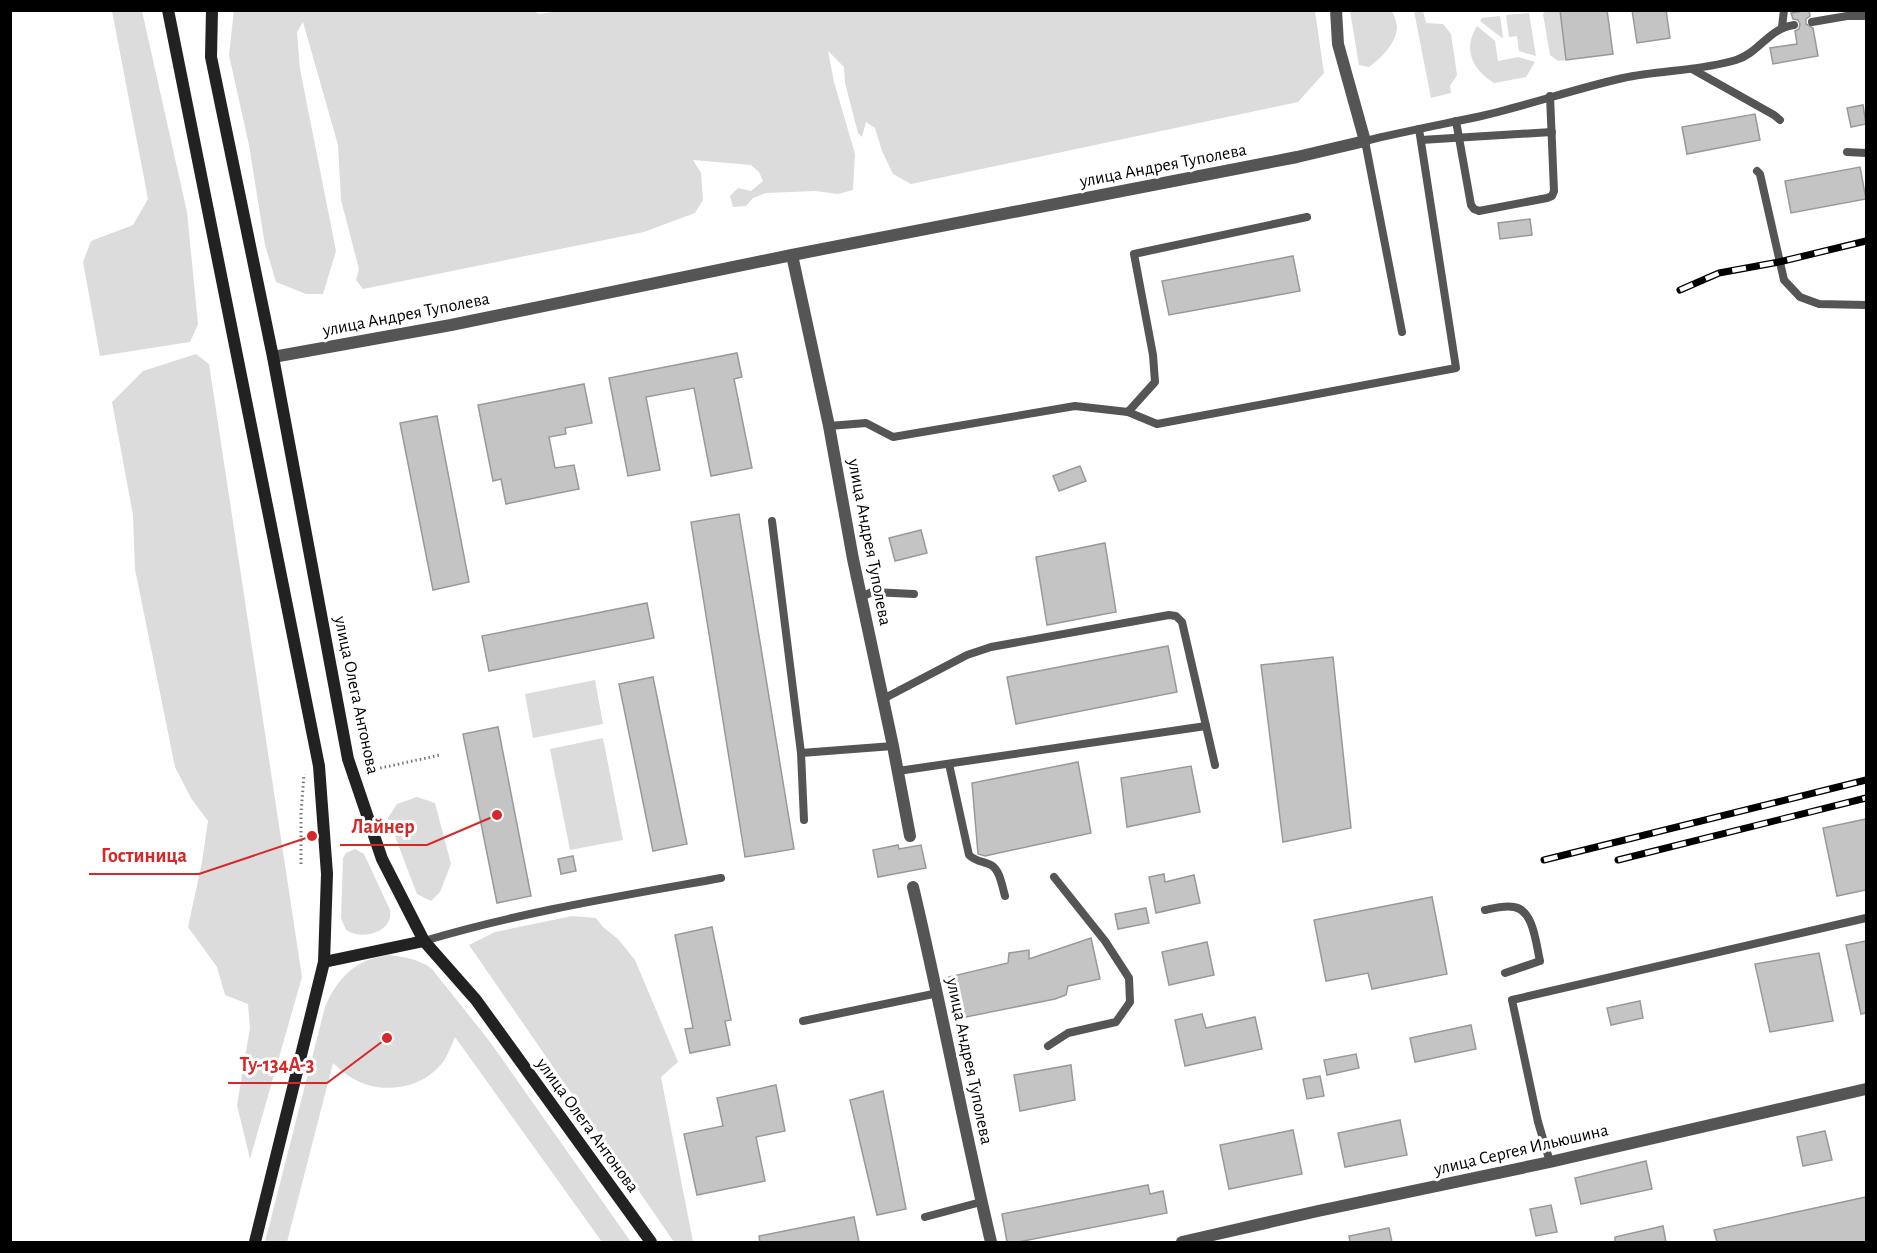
<svg xmlns="http://www.w3.org/2000/svg" width="1877" height="1253" viewBox="0 0 1877 1253" font-family="'Alegreya Sans',sans-serif">
	<style>
		.green { fill: #dcdcdc }
		.building { fill: #c4c4c4; stroke: #999; stroke-width: 1.5 }
		.lines { fill: none; stroke-linecap: round; stroke-linejoin: round }
		.path { stroke: #777; stroke-width: 3; stroke-dasharray: 1.5 3; stroke-linecap: butt }
		.lane { stroke: #555; stroke-width: 8 }
		.street { stroke: #555; stroke-width: 12 }
		.secondary { stroke: #222; stroke-width: 12 }
		.rail-casing { stroke: #000; stroke-width: 7 }
		.rail { stroke: #fff; stroke-width: 4.5; stroke-dasharray: 14; stroke-linecap: butt }
		.labels { text-anchor: middle; stroke-width: 6; stroke-linejoin: round; paint-order: stroke }
		.street-label { font-size: 18px; fill: #000; stroke: #fff }
		.leader { fill: none; stroke: #d62828; stroke-width: 2 }
		.callout-dot { fill: #d62828; stroke: #fff; stroke-width: 2 }
		.callout-label { font-size: 20px; text-anchor: middle; font-weight: bold; fill: #d62828; stroke: #fff; stroke-width: 6; stroke-linejoin: round; paint-order: stroke }
	</style>
	<rect width="100%" height="100%" fill="#fff"/>
	<g class="green">
		<path d="M 234,10 L 533,10 L 539,14 L 565,10 L 1315,11 L 1324,73 L 1298,102 L 911,184 L 893,174 L 882,151 L 875,128 L 866,122 L 862,137 L 858,133 L 845,83 L 844,67 L 828,51 L 834,82 L 855,154 L 853,190 L 838,194 L 815,191 L 766,193 L 753,198 L 746,206 L 733,207 L 730,196 L 738,188 L 751,191 L 763,181 L 759,172 L 751,165 L 693,160 L 701,173 L 703,200 L 695,213 L 644,232 L 363,289 L 356,280 L 359,269 L 341,200 L 338,145 L 303,22 L 297,32 L 300,69 L 336,251 L 323,294 L 306,294 L 276,282 L 265,245 L 249,145 L 229,55 Z"/>
		<path d="M 112,11 L 142,11 L 187,212 L 198,324 L 190,342 L 100,356 L 83,262 L 91,241 L 133,225 L 148,199 Z"/>
		<path d="M 1350,11 L 1392,11 C 1394,15 1396,21 1397,26 C 1397,43 1381,58 1369,67 L 1359,65 Z"/>
		<path d="M 1414,11 L 1423,11 L 1426,23 L 1443,24 L 1451,34 L 1457,75 L 1450,86 L 1451,93 L 1431,98 Z"/>
		<path d="M 1546,11 L 1560,11 L 1566,60 L 1558,61 L 1550,55 L 1543,14 Z"/>
		<path d="M 1529,13 L 1536,56 L 1519,51 L 1517,36 L 1509,37 L 1506,15 Z"/>
		<path d="M 1500,16 L 1503,37 L 1502,38 L 1480,21 L 1482,18 Z"/>
		<path d="M 1477,26 L 1495,41 L 1498,61 L 1518,57 L 1535,62 L 1526,77 L 1494,83 C 1473,70 1462,50 1477,26 Z"/>
		<path d="M 196,354 L 209,364 L 302,977 L 250,1159 L 237,1105 L 250,1028 L 248,1004 L 225,995 L 217,967 L 188,927 L 202,862 L 208,821 L 191,798 L 175,767 L 135,569 L 133,515 L 112,402 L 143,371 Z"/>
		<path d="M 595,680 L 603,724 L 533,738 L 525,694 Z"/>
		<path d="M 603,738 L 623,840 L 570,850 L 550,749 Z"/>
		<path d="M 417,797 L 435,803 L 451,864 L 440,892 L 431,901 L 417,894 L 388,818 L 397,804 Z"/>
		<path d="M 355,849 L 364,854 L 390,910 C 394,932 362,941 346,930 L 341,918 L 343,858 L 346,853 Z"/>
		<path d="M 572,916 L 596,918 L 603,927 L 618,939 L 635,960 L 678,1062 L 661,1077 L 693,1242 L 674,1242 L 469,945 L 495,932 Z"/>
		<path d="M 389,955 C 405,957 419,959 432,969 L 490,1042 L 631,1242 L 602,1242 L 455,1037 C 452,1044 449,1052 445,1059 C 426,1089 381,1096 352,1078 C 345,1074 339,1068 333,1063 L 287,1242 L 265,1242 L 325,1007 C 338,977 356,959 389,955 Z"/>
	</g>
	<g class="building">
		<path d="M 1560,10 L 1607,10 L 1613,54 L 1566,60 Z"/>
		<path d="M 1632,10 L 1666,10 L 1670,38 L 1637,43 Z"/>
		<path d="M 1809,10 L 1810,16 L 1806,19 L 1806,24 L 1813,28 L 1818,56 L 1773,64 L 1770,48 L 1797,44 L 1795,31 L 1799,29 L 1800,24 L 1798,20 L 1793,19 L 1791,13 Z"/>
		<path d="M 1863,105 L 1866,124 L 1851,127 L 1847,108 Z"/>
		<path d="M 1755,114 L 1760,140 L 1687,154 L 1682,127 Z"/>
		<path d="M 1860,167 L 1866,199 L 1791,213 L 1785,181 Z"/>
		<path d="M 1530,219 L 1532,235 L 1500,239 L 1498,223 Z"/>
		<path d="M 1293,256 L 1300,291 L 1169,315 L 1162,281 Z"/>
		<path d="M 737,353 L 742,377 L 734,379 L 752,468 L 711,476 L 694,388 L 646,397 L 660,470 L 628,476 L 609,378 Z"/>
		<path d="M 584,384 L 592,423 L 565,428 L 566,434 L 549,437 L 555,468 L 574,465 L 579,489 L 506,504 L 501,479 L 493,481 L 478,405 Z"/>
		<path d="M 437,416 L 469,582 L 433,590 L 400,423 Z"/>
		<path d="M 1080,466 L 1086,481 L 1059,491 L 1053,476 Z"/>
		<path d="M 739,514 L 794,849 L 745,857 L 691,522 Z"/>
		<path d="M 921,530 L 927,553 L 895,561 L 889,538 Z"/>
		<path d="M 1105,543 L 1116,612 L 1047,625 L 1036,557 Z"/>
		<path d="M 647,603 L 654,638 L 489,671 L 482,636 Z"/>
		<path d="M 1168,646 L 1177,692 L 1016,724 L 1007,677 Z"/>
		<path d="M 1333,657 L 1351,828 L 1283,842 L 1261,665 Z"/>
		<path d="M 653,677 L 687,844 L 653,851 L 619,684 Z"/>
		<path d="M 498,727 L 531,896 L 497,903 L 463,734 Z"/>
		<path d="M 1078,762 L 1091,833 L 985,856 L 978,854 L 972,783 Z"/>
		<path d="M 1191,766 L 1200,812 L 1127,827 L 1121,778 Z"/>
		<path d="M 1866,819 L 1866,890 L 1837,896 L 1823,828 Z"/>
		<path d="M 898,845 L 899,849 L 921,845 L 926,868 L 878,877 L 873,850 Z"/>
		<path d="M 573,856 L 576,871 L 561,874 L 558,859 Z"/>
		<path d="M 1164,874 L 1165,882 L 1194,875 L 1200,903 L 1156,913 L 1149,877 Z"/>
		<path d="M 1432,897 L 1447,974 L 1372,989 L 1368,973 L 1326,981 L 1314,920 Z"/>
		<path d="M 1146,908 L 1149,923 L 1118,929 L 1115,914 Z"/>
		<path d="M 712,927 L 731,1020 L 725,1021 L 730,1045 L 690,1053 L 685,1029 L 693,1028 L 675,935 Z"/>
		<path d="M 1091,938 L 1100,979 L 1068,986 L 1066,995 L 1055,999 L 956,1019 L 949,977 L 1008,963 L 1009,953 L 1029,950 L 1029,959 Z"/>
		<path d="M 1866,941 L 1866,1013 L 1861,1014 L 1846,945 Z"/>
		<path d="M 1207,942 L 1214,975 L 1169,985 L 1162,952 Z"/>
		<path d="M 1819,953 L 1833,1021 L 1770,1032 L 1755,964 Z"/>
		<path d="M 1640,1001 L 1643,1018 L 1611,1025 L 1607,1008 Z"/>
		<path d="M 1202,1014 L 1206,1028 L 1255,1017 L 1262,1049 L 1185,1066 L 1175,1020 Z"/>
		<path d="M 1471,1025 L 1476,1049 L 1415,1062 L 1410,1038 Z"/>
		<path d="M 1356,1054 L 1359,1068 L 1327,1075 L 1324,1060 Z"/>
		<path d="M 1071,1065 L 1075,1100 L 1020,1111 L 1014,1075 Z"/>
		<path d="M 1320,1076 L 1324,1096 L 1307,1099 L 1303,1079 Z"/>
		<path d="M 776,1085 L 785,1131 L 756,1137 L 765,1181 L 697,1195 L 684,1134 L 723,1126 L 717,1098 Z"/>
		<path d="M 883,1091 L 906,1209 L 877,1215 L 850,1100 Z"/>
		<path d="M 1400,1120 L 1407,1155 L 1345,1167 L 1338,1133 Z"/>
		<path d="M 1293,1130 L 1302,1174 L 1229,1189 L 1220,1145 Z"/>
		<path d="M 1825,1131 L 1832,1160 L 1803,1166 L 1797,1137 Z"/>
		<path d="M 1646,1161 L 1652,1189 L 1581,1204 L 1575,1178 Z"/>
		<path d="M 1148,1185 L 1150,1194 L 1163,1191 L 1167,1213 L 1018,1242 L 1007,1242 L 1002,1214 Z"/>
		<path d="M 1866,1197 L 1866,1242 L 1717,1242 L 1714,1230 Z"/>
		<path d="M 1551,1205 L 1557,1232 L 1536,1236 L 1530,1209 Z"/>
		<path d="M 854,1217 L 859,1242 L 760,1242 L 759,1236 Z"/>
		<path d="M 1663,1226 L 1666,1242 L 1615,1242 L 1615,1237 Z"/>
		<path d="M 1389,1228 L 1392,1242 L 1350,1242 L 1349,1236 Z"/>
	</g>
	<g class="lines">
		<g class="path">
			<path d="M 367,771 L 440,755"/>
			<path d="M 301,864 L 301,814 L 304,774"/>
		</g>
		<g class="lane">
			<path d="M 1812,22 L 1847,16 L 1866,16"/>
			<path d="M 1782,27 L 1784,10"/>
			<path d="M 1692,69 L 1774,115 L 1780,120"/>
			<path d="M 1456,121 L 1471,205 L 1474,209 L 1479,211 L 1547,198 L 1552,196 L 1554,191 L 1550,96"/>
			<path d="M 1421,140 L 1552,132"/>
			<path d="M 1847,152 L 1866,153"/>
			<path d="M 1757,171 L 1760,174 L 1784,280 L 1800,297 L 1819,304 L 1866,305"/>
			<path d="M 1402,332 L 1365,141 C 1402,132 1439,125 1477,117 C 1526,106 1574,89 1623,78 C 1660,70 1700,71 1736,60 C 1759,53 1769,28 1794,25"/>
			<path d="M 1128,412 L 1157,424 L 1456,368 L 1419,129"/>
			<path d="M 829,426 L 866,423 L 893,437 L 1075,406 L 1128,412 L 1155,382 L 1153,355 L 1134,254 L 1307,217"/>
			<path d="M 772,521 L 801,753 L 804,820"/>
			<path d="M 861,597 L 872,592 L 914,594"/>
			<path d="M 883,699 L 967,655 L 991,647 L 1169,615 L 1176,616 L 1182,622 L 1215,765"/>
			<path d="M 801,753 L 893,746"/>
			<path d="M 949,764 L 969,855 C 976,862 983,861 991,865 C 1000,870 1002,886 1005,896"/>
			<path d="M 898,771 L 1206,726"/>
			<path d="M 1485,910 C 1494,908 1505,905 1514,907 C 1534,910 1536,945 1540,961 L 1505,973"/>
			<path d="M 424,941 C 521,912 621,896 721,878"/>
			<path d="M 803,1021 L 938,993"/>
			<path d="M 1048,1046 L 1068,1033 L 1116,1022 L 1130,1002 L 1129,978 L 1105,941 L 1054,877"/>
			<path d="M 1550,1162 L 1538,1122 L 1512,1000 L 1866,918"/>
			<path d="M 925,1217 L 981,1202"/>
		</g>
		<g class="street">
			<path d="M 792,255 L 829,426 L 853,559 L 893,746 L 910,836"/>
			<path d="M 273,357 L 451,325 L 792,255 L 1297,157 L 1365,141 L 1338,44 L 1336,10"/>
			<path d="M 913,887 C 941,1005 963,1124 991,1242"/>
			<path d="M 1182,1242 L 1318,1211 L 1550,1162 L 1866,1089"/>
		</g>
		<g class="secondary">
			<path d="M 168,10 L 319,766 L 327,874 L 324,962 L 255,1242"/>
			<path d="M 212,10 L 211,57 L 273,357 L 348,759 L 382,859 L 424,941 L 476,1000 L 651,1242"/>
			<path d="M 324,962 L 424,941"/>
		</g>
		<defs>
			<g id="rail">
				<path d="M 1680,290 L 1719,273 L 1779,262 L 1866,241"/>
				<path d="M 1544,860 L 1866,780"/>
				<path d="M 1618,860 L 1866,798"/>
			</g>
		</defs>
		<use href="#rail" class="rail-casing"/>
		<use href="#rail" class="rail"/>
	</g>
	<g class="labels">
		<g class="street-label">
			<text transform="translate(1163 165) rotate(-11)" y="6">улица Андрея Туполева</text>
			<text transform="translate(406 314) rotate(-11)" y="6">улица Андрея Туполева</text>
			<text transform="translate(870 542) rotate(79)" y="6">улица Андрея Туполева</text>
			<text transform="translate(357 695) rotate(78)" y="6">улица Олега Антонова</text>
			<text transform="translate(970 1061) rotate(78)" y="6">улица Андрея Туполева</text>
			<text transform="translate(588 1125) rotate(54)" y="6">улица Олега Антонова</text>
			<text transform="translate(1521 1149) rotate(-13)" y="6">улица Сергея Ильюшина</text>
		</g>
	</g>
	<path class="leader" d="M497 815L427 845H340M312 836L199 874H89M387 1038L327 1083H228"/>
	<g class="callout-dot">
		<circle cx="497" cy="815" r="6"/>
		<circle cx="312" cy="836" r="6"/>
		<circle cx="387" cy="1038" r="6"/>
	</g>
	<g class="callout-label">
		<text x="383" y="833">Лайнер</text>
		<text x="144" y="862">Гостиница</text>
		<text x="277" y="1071">Ту-134А-3</text>
	</g>
	<rect width="1877" height="1253" fill="none" stroke="#000000" stroke-width="24"/>
</svg>
